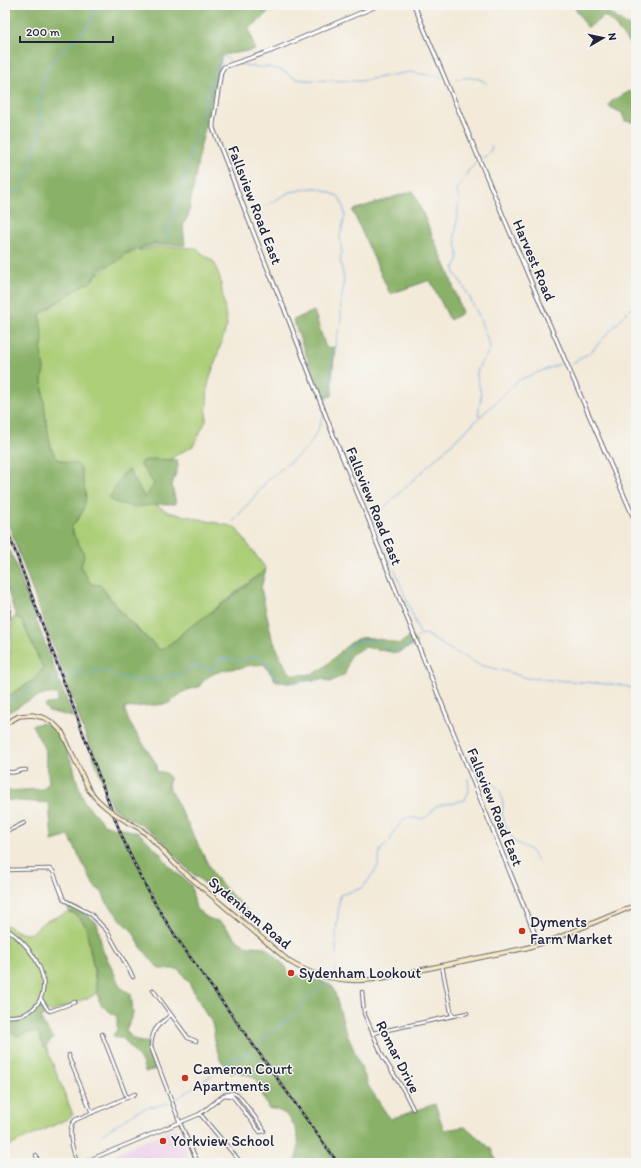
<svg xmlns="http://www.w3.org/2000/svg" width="641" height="1168" viewBox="0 0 641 1168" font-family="Itim,sans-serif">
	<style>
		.built { fill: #edd1e9 }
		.green { fill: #acce77; stroke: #677859 }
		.forest { fill: #89b168; stroke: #566a52 }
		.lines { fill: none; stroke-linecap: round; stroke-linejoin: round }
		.stream { stroke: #74a9e1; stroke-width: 1 }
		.minor-casing { stroke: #6b6872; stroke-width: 4.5 }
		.tertiary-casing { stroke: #6b6872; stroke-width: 5 }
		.secondary-casing { stroke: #6b6872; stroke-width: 5.5 }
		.minor { stroke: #fff; stroke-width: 2.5 }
		.tertiary { stroke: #fff; stroke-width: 3 }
		.secondary { stroke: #f6e9c3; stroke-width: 3.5 }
		.rail-casing { stroke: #22223b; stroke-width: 2.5 }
		.rail { stroke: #f6f6f2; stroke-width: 1; stroke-dasharray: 3; stroke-linecap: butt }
		.secondary-bridge-casing { stroke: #6b6872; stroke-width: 5.5; stroke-linecap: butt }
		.secondary-bridge { stroke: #f6e9c3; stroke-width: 3.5 }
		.poi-dot { fill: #c8321e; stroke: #f6f6f2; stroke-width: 1.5 }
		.labels { text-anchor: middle; stroke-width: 3; stroke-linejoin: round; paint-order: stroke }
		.street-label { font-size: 15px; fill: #22223b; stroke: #f6f6f2 }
		.poi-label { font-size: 15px; fill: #22223b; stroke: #f6f6f2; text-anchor: start }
	</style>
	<rect width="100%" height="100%" fill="#f6f6f2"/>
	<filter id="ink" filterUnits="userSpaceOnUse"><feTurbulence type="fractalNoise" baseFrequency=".025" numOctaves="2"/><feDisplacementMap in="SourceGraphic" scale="8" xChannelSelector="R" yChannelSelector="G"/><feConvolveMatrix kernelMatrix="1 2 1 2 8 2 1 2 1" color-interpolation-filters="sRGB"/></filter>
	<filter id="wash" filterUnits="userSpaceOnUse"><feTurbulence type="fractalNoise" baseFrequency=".012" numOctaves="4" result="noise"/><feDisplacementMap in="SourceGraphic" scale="16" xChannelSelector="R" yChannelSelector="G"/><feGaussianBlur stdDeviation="0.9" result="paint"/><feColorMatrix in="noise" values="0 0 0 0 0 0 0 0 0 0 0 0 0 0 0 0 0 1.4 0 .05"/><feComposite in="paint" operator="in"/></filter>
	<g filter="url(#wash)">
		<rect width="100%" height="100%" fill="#f3ead9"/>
		<path class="built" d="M 174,1129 L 176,1129 L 191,1163 L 119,1163 L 115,1153 Z"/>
		<g class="green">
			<path d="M 158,246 L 195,248 L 214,262 L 220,278 L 227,325 L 208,384 L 206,421 L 193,446 L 173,457 L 149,501 L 168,512 L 235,527 L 266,569 L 161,651 L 127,619 L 100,585 L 91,584 L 81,567 L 72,526 L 80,517 L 81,468 L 56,458 C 48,443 47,427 45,410 C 41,379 41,347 40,315 L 125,254 Z"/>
			<path d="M 16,617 L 22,621 L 43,668 L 35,679 L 5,698 L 5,689 L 7,687 L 13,618 Z"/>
			<path d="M 68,912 L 75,914 L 86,926 L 97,989 L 95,994 L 92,996 L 51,1012 L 47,1010 L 38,1012 L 39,1029 L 73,1115 L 67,1119 L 5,1148 L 5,924 C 14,930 26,939 36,930 C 38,929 38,926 40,925 C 44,921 62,915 68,912 Z"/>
		</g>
		<g class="forest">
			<path d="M 5,5 L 276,5 L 249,29 L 255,50 L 222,55 L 201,145 L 188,216 L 183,225 L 185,245 L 156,244 L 128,252 C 125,254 124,257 121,259 C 116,264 106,264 101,269 C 95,274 94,283 85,284 L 42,312 L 40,315 L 43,340 L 41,351 L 44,369 L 42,379 L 45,415 L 51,448 L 56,458 L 64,462 L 77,464 L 81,468 L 84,484 L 86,497 L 85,503 L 82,513 L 72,526 L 73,534 L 83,551 L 84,555 L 81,567 L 91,584 L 100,585 C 116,610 136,628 157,648 L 161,650 L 178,638 L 183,632 C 211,612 240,592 266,569 L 261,588 L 272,638 L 285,666 L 292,675 C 298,675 305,675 311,674 C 326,671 341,647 357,639 C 366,635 389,641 399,644 L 411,636 L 417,643 L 397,653 L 365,647 L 350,655 L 345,674 L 330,682 L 323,679 L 289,683 L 276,681 L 264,664 L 245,666 L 243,668 C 233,668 213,671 206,679 C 203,681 201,684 199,687 C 194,688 188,689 183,692 C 177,696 173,702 166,704 L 124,708 L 129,722 L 157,765 L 156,771 L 166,773 L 170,779 L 168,785 L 214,876 L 248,912 L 245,916 L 187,869 L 154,833 L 112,808 L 5,515 Z"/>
			<path d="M 573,5 L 597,5 L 608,12 L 625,24 L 636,28 L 636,45 L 629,43 L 613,23 L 606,17 L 603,17 L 589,27 L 587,27 Z"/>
			<path d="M 636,88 L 636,121 L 633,122 L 625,121 L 622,113 L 608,106 L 613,100 Z"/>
			<path d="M 413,191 L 449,274 L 462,313 L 450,320 L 430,280 L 390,294 L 353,212 L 353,210 Z"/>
			<path d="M 314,311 L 326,348 L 335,347 L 332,378 L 332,396 L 322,397 L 293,320 Z"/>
			<path d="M 154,459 L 177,460 L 178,466 L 172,485 L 176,504 L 162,504 L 134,507 L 114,502 L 109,499 L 122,475 L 129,470 L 145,498 L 154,484 L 140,464 L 142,461 Z"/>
			<path d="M 5,543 L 10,553 L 14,560 L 26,594 L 73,717 L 48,711 L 45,707 L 45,705 L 48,704 L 56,703 L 58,699 L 57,694 C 42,691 18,706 5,715 L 5,698 L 35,679 L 43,668 L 22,621 L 16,617 L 5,581 Z"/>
			<path d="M 43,723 L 57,730 L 73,765 L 76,778 L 84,802 L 104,824 L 115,828 L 121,828 L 139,833 L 159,852 L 170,867 L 191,885 L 196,909 L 208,918 L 220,922 L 227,928 L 239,942 L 248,946 L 266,947 L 286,967 L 289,974 L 319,980 L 332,986 L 335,993 L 344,1026 L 369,1087 L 390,1119 L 435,1104 L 444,1130 L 464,1127 L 467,1128 L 491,1149 L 498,1163 L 294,1163 C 302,1148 299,1126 286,1115 C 282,1111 274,1109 268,1108 L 256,1080 L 254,1077 L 235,1071 L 232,1074 L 219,1058 L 220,1057 C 219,1054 217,1051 216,1048 C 213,1038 216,1024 207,1016 L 188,981 L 178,969 L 159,969 L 141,947 L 133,932 L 125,924 L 106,902 L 103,893 L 94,886 L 69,836 L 52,841 L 49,803 L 5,800 L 5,791 L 43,789 L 49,782 L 45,750 L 32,725 Z"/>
			<path d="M 69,905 L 81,910 L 97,923 L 103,951 L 112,968 L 120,987 L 131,994 L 133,1013 L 126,1030 C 131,1039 138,1043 148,1042 L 148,1048 L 156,1069 L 145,1072 L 142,1062 L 123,1038 L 117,1038 L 113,1035 L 117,1030 L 117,1017 L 102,1006 L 99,1000 L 96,978 L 86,928 C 83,920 79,914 70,912 L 68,909 Z"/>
			<path d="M 42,1004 L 47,1012 L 41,1019 L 53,1039 L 44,1048 L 38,1032 L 30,1032 L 18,1036 L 5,1029 L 5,1018 C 22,1024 30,1013 42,1004 Z"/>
		</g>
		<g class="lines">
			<g class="stream">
				<path d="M 631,5 L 636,8"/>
				<path d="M 238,64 L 255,67 L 269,67 L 281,70 L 297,79 L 305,80 L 360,81 L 409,72 L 441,77"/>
				<path d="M 455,79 C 466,78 476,75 486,83"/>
				<path d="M 483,158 L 489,154 L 492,146"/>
				<path d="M 477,162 L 469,170 L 458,188 L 457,192 L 459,199 L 455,238 L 458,252 L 458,260 L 454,268 L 455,274 L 463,285 L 478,314 L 490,347 C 488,357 481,360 478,369 C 474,377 481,387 481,396 C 481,404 476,410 480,417"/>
				<path d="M 5,203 L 10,193 L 15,193 L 21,189 L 25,174 L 32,169 L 32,156 L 38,137 L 40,126 L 39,101 L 46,70 L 53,60 L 77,37 L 87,27 L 94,12 L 101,5"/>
				<path d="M 265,206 L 290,192 L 312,188 L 319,188 L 338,196 L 340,199 L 343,205 L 345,216 L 340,237 L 342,252 L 340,259 L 344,279 L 343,291 L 341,299 L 341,319 L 331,365 L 332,367 L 325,409"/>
				<path d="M 167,239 L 168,233 L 193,147 L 211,82 L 222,55 L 233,63"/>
				<path d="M 571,364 L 591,352 L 629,310 L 636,307"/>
				<path d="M 233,522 L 268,480 L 308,447 L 318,430 L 324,414"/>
				<path d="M 420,634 L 374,517 L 519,380 L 560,364"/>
				<path d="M 417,638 L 420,635 L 425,634 L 453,651 L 480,665 L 505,671 L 527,678 L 621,685 L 636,689"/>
				<path d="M 5,704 L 27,691 L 56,678 L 78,672 L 87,675 L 93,672 L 105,671 L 119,677 L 137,680 L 154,680 L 162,679 L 172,674 L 179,675 L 194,666 L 200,666 L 206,669 L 213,668 L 219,665 L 220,658 L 240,661 L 249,657 L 257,656 L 269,665 L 273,675 L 285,683 L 289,683 L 323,679 L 329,676 L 350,647 L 357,642 L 363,640 L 374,640 L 393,650 L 399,650 L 410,645 L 414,640"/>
				<path d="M 475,776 L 482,775 L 492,782 L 500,791 L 503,804 L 502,814 L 505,824 L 514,841 L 530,850 L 534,855 L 538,863"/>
				<path d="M 336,954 L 336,933 L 340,895 L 362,888 L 365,885 L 378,866 L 380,851 L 383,847 L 390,841 L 394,832 L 404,819 L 408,817 L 420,819 L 425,818 L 429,815 L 436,806 L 465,800 L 469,791 L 468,779"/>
				<path d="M 334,975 L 336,964"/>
				<path d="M 313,994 L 324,985 L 330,984 L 331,983"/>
				<path d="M 256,1047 C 263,1039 272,1031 281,1024 C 286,1020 292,1017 297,1013 C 302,1008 304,1000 310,996"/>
				<path d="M 174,1101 L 217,1071 L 228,1061 L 252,1051"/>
				<path d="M 101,1135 L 136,1112 L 149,1107 L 170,1103"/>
			</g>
		</g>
	</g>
	<g filter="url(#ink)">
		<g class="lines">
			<defs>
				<g id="minor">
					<path d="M 5,591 L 9,606 L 5,670"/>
					<path d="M 5,617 L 9,617"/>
					<path d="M 5,770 C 13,776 18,769 26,770"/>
					<path d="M 5,830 L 10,830 L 24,823"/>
					<path d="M 5,870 L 50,869 L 53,871 L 64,900 L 91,914 L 107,931 L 133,977"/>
					<path d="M 5,928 C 10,932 16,935 20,940 C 36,955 52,982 38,1003 C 30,1015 19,1017 5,1016"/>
					<path d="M 442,966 L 452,1016"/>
					<path d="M 153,990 L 186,1035 L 188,1038 L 196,1041"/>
					<path d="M 362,992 L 364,1013 L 383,1057 L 403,1089 L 413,1109"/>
					<path d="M 41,999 L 48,1010 L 50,1011 L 75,1002"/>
					<path d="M 171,1015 C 157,1026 152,1029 151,1047 L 180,1123 L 198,1163"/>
					<path d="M 373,1033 L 467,1013"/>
					<path d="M 102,1034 L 127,1098"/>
					<path d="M 69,1055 L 69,1058 L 92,1113"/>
					<path d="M 200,1114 L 238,1159 L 239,1163"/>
					<path d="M 36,1155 L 39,1163"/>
					<path d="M 77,1163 C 74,1151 65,1131 75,1120 L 135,1094"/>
					<path d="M 82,1163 L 200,1114 L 224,1095 L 233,1093 L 239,1096 L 263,1128 L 264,1131 L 260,1132 L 234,1098 L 232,1096 L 224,1095"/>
				</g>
				<g id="tertiary">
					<path d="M 379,5 L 271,51 L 224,67 L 221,72 L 213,124 L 213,128 L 267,267 L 284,308 L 336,442 L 370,523 L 376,541 L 539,944"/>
					<path d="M 414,5 L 532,284 L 636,523"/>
				</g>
				<g id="secondary">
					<path d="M 5,724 L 19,716 L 32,715 L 45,718 L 53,723 L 62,732 L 89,790"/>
					<path d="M 129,823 L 139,828 L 150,837 L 179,868 L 290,962 C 316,978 347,983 378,979 L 526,948 L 555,939 L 636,905"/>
				</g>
			</defs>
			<use href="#minor" class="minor-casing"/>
			<use href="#tertiary" class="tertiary-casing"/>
			<use href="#secondary" class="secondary-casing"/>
			<use href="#minor" class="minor"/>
			<use href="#tertiary" class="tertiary"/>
			<use href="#secondary" class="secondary"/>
			<defs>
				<path id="rail" d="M 5,524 L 115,819 C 133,866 156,909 185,950 L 338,1163"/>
			</defs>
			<use href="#rail" class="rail-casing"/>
			<use href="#rail" class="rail"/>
			<defs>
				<path id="secondary-bridge" d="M 89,790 C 101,806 113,813 129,823"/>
			</defs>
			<use href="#secondary-bridge" class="secondary-bridge-casing"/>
			<use href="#secondary-bridge" class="secondary-bridge"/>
		</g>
	</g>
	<g class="poi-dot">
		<circle cx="522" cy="931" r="4"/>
		<circle cx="291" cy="973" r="4"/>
		<circle cx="185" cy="1078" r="4"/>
		<circle cx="163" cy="1141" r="4"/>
	</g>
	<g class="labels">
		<g class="street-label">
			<text transform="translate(255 205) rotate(69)" y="5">Fallsview Road East</text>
			<text transform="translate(534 260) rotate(67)" y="5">Harvest Road</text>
			<text transform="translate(374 506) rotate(68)" y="5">Fallsview Road East</text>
			<text transform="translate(495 807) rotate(68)" y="5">Fallsview Road East</text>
			<text transform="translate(250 913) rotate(40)" y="5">Sydenham Road</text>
			<text transform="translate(398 1057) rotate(63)" y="5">Romar Drive</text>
		</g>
		<g class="poi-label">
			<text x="530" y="927">Dyments<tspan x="530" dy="17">Farm Market</tspan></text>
			<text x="299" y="978">Sydenham Lookout</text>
			<text x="193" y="1074">Cameron Court<tspan x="193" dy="17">Apartments</tspan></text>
			<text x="171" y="1146">Yorkview School</text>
		</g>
	</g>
	<rect width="641" height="1168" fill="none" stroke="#f6f6f2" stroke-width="20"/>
	<g transform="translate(603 38) rotate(81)" stroke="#f6f6f2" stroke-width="3" paint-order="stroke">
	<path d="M0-3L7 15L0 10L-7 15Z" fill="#22223b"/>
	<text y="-6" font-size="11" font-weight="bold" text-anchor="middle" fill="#22223b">N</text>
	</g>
	<path d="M20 36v6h93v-6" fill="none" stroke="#22223b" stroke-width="2"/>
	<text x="26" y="36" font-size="12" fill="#22223b" stroke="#f6f6f2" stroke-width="3" paint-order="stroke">200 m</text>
</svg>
